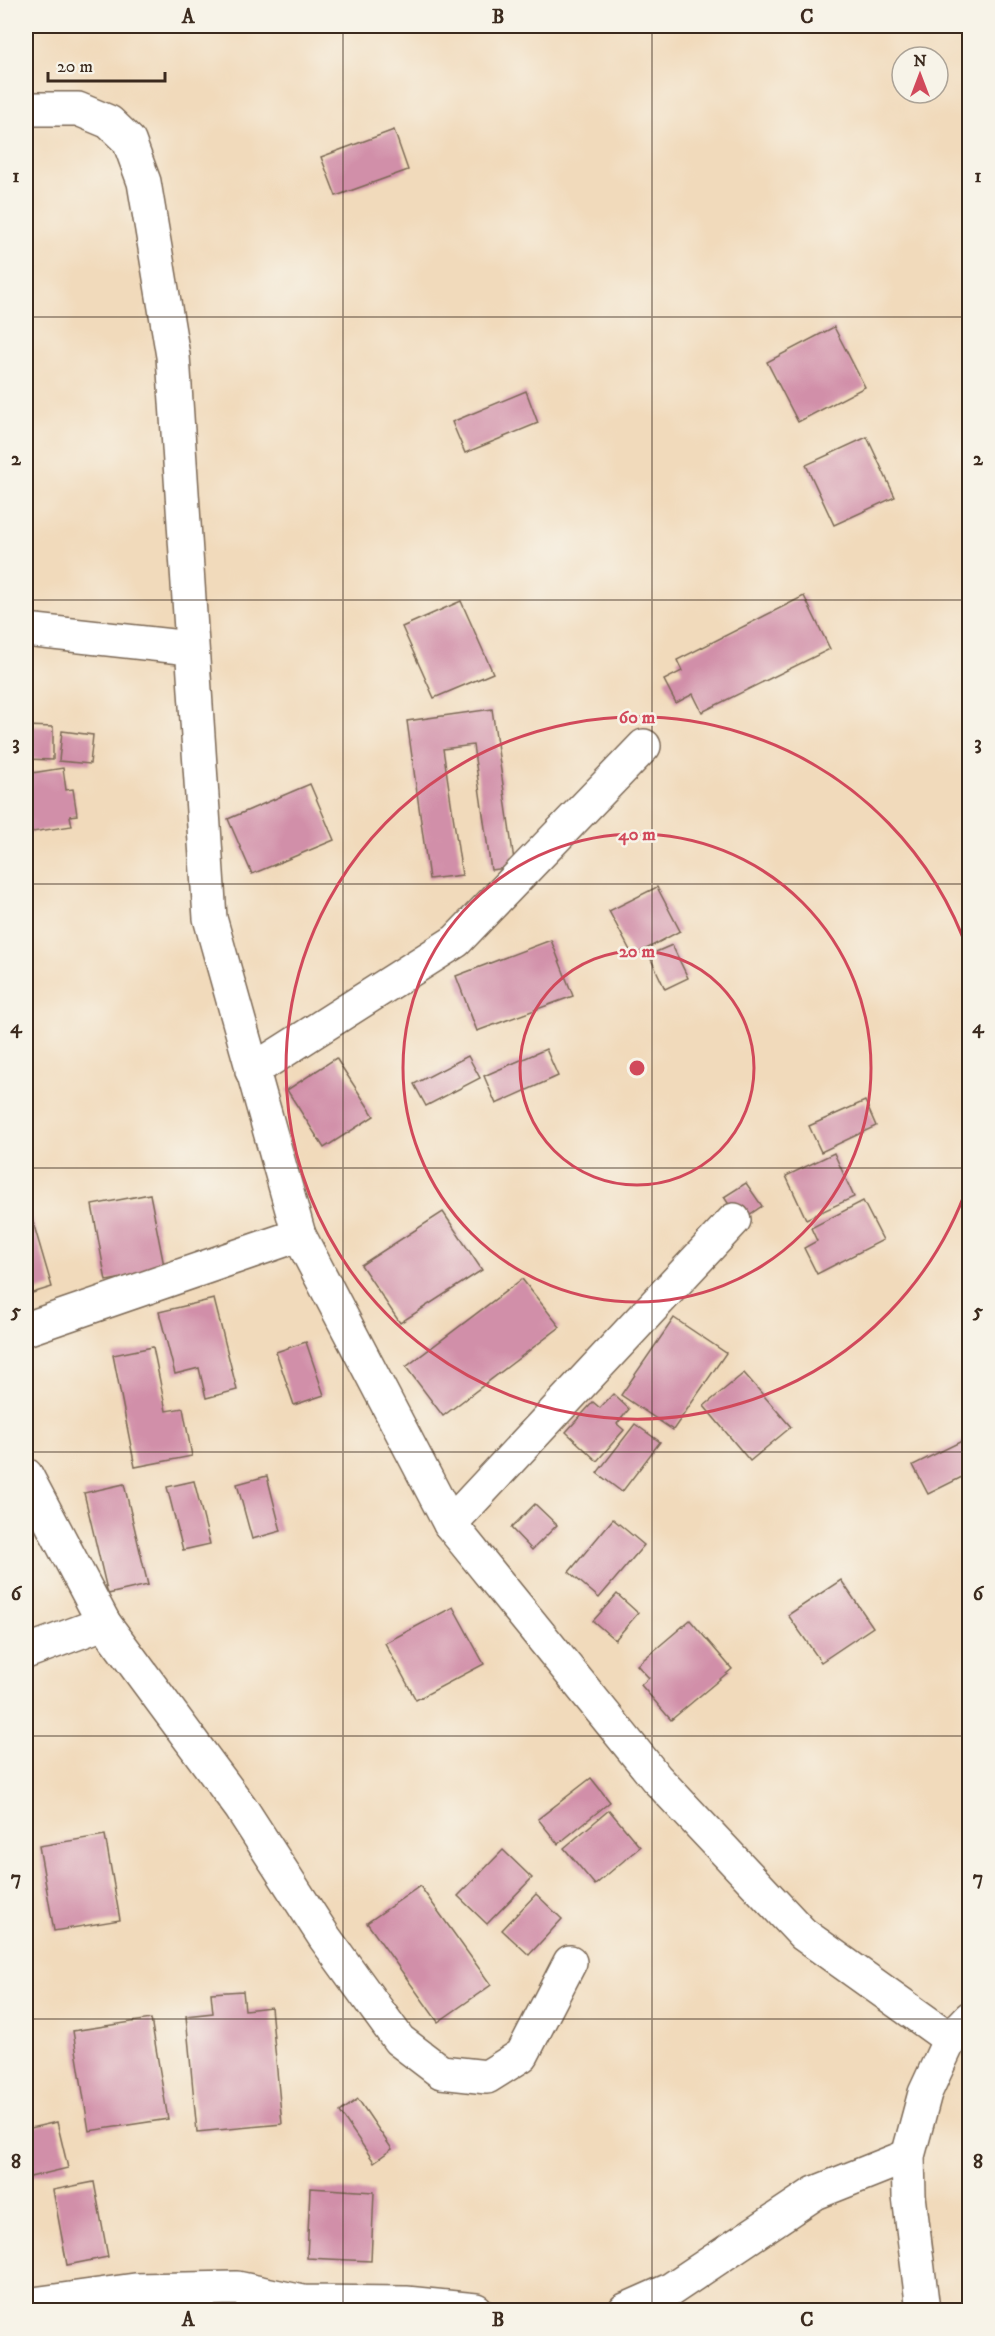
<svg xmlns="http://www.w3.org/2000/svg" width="995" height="2336" viewBox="0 0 995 2336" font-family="'IM FELL DW Pica',serif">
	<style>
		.building { fill: #d18fa9 }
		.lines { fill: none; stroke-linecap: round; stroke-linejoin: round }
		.minor-casing { stroke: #7b6855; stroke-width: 36 }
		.minor { stroke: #fff; stroke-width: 33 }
		.grid { fill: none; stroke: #3b2a1e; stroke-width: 1.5; stroke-opacity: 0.55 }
		.ring { fill: none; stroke: #d1495b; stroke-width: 3 }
		.centre { fill: #d1495b; stroke: #f7f3e8; stroke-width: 3 }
		.ring-label { font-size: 18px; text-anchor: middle; font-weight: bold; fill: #d1495b; stroke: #f7f3e8; stroke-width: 5; stroke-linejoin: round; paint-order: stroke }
		.neatline { fill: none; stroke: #3b2a1e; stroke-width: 2 }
		.grid-label { font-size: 20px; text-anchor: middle; font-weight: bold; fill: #3b2a1e }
	</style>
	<rect width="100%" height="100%" fill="#f7f3e8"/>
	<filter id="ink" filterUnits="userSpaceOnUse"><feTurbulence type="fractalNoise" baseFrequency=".0167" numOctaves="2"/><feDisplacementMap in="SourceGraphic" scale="12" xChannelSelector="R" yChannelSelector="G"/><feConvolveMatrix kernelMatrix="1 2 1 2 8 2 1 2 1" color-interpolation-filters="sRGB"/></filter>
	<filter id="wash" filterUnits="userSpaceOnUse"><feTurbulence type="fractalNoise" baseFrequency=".008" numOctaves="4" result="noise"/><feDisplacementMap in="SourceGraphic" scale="24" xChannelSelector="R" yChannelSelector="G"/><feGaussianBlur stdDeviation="1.35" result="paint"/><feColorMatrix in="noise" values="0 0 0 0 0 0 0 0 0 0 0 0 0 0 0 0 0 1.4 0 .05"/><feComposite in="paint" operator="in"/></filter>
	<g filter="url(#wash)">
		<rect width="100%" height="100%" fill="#f1dabb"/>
		<g id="blocks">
			<g class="building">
				<path d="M 394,130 L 408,170 L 336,196 L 321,157 Z"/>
				<path d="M 834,327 L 865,387 L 798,422 L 767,362 Z"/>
				<path d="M 526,391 L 538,423 L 465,453 L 452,422 Z"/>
				<path d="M 867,437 L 895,497 L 834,525 L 806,465 Z"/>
				<path d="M 804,596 L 830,649 L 702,712 L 693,694 L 676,703 L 664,680 L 682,671 L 677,660 Z"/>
				<path d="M 461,601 L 493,673 L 434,698 L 402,627 Z"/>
				<path d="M 492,709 L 515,867 L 491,870 L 473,745 L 443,749 L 462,875 L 429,879 L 407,721 Z"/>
				<path d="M 26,726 L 53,727 L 53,760 L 26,759 Z"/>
				<path d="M 62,731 L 93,735 L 90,764 L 59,761 Z"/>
				<path d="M 63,768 L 66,790 L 73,789 L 77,815 L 70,816 L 72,826 L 26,833 L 26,774 Z"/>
				<path d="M 310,784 L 334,840 L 252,874 L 228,819 Z"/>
				<path d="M 657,887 L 680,931 L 633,956 L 609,911 Z"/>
				<path d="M 551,940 L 573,996 L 477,1031 L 456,976 Z"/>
				<path d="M 672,945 L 688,978 L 665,989 L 649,955 Z"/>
				<path d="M 546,1049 L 558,1076 L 496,1104 L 484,1076 Z"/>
				<path d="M 468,1056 L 480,1078 L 426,1106 L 414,1084 Z"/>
				<path d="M 336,1058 L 374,1116 L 324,1148 L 287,1090 Z"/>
				<path d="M 865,1101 L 876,1126 L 821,1152 L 809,1126 Z"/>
				<path d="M 834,1153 L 854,1197 L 806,1219 L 786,1176 Z"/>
				<path d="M 746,1183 L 762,1206 L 740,1221 L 724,1197 Z"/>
				<path d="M 150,1194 L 165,1271 L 106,1281 L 92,1205 Z"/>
				<path d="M 863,1201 L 883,1240 L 817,1274 L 804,1248 L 817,1241 L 811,1228 Z"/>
				<path d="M 30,1212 L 52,1287 L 26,1295 L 26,1214 Z"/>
				<path d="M 443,1212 L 482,1270 L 400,1323 L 361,1265 Z"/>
				<path d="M 522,1279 L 560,1327 L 443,1416 L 406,1367 Z"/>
				<path d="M 214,1299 L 237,1390 L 206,1398 L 199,1368 L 175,1374 L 159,1312 Z"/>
				<path d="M 674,1318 L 726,1353 L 673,1430 L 621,1395 Z"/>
				<path d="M 306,1342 L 324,1395 L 294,1405 L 276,1352 Z"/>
				<path d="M 153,1347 L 166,1411 L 183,1408 L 192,1456 L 135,1467 L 113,1355 Z"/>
				<path d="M 744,1373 L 791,1427 L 750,1461 L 704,1406 Z"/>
				<path d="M 613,1394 L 629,1409 L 617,1424 L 624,1430 L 597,1461 L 566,1432 L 593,1402 L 600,1408 Z"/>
				<path d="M 635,1424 L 660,1442 L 622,1492 L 597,1473 Z"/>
				<path d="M 970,1437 L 970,1473 L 928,1494 L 913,1465 Z"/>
				<path d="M 267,1476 L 281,1531 L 252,1539 L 237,1484 Z"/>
				<path d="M 194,1481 L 210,1544 L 183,1550 L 167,1487 Z"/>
				<path d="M 124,1484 L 148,1585 L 108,1594 L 84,1493 Z"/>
				<path d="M 535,1504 L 557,1525 L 532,1550 L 511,1528 Z"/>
				<path d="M 613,1519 L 644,1545 L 599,1598 L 569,1572 Z"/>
				<path d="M 841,1580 L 873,1627 L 821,1662 L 788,1615 Z"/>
				<path d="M 617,1594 L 638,1613 L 615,1640 L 593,1621 Z"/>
				<path d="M 453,1607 L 484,1664 L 416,1700 L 385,1643 Z"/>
				<path d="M 690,1620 L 732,1669 L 671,1720 L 641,1685 L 649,1678 L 637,1665 Z"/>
				<path d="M 591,1778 L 610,1802 L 558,1844 L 538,1819 Z"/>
				<path d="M 609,1810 L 640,1847 L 595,1885 L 564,1848 Z"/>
				<path d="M 105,1835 L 120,1920 L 54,1931 L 39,1846 Z"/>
				<path d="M 503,1850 L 532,1878 L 487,1924 L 458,1896 Z"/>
				<path d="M 420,1886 L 491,1985 L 438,2022 L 367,1923 Z"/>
				<path d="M 536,1894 L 562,1919 L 529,1955 L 502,1930 Z"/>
				<path d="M 243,1991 L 245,2010 L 271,2007 L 282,2124 L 197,2132 L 186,2016 L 213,2013 L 211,1993 Z"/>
				<path d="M 151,2019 L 168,2119 L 89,2131 L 73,2031 Z"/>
				<path d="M 358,2099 L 392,2149 L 374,2162 L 340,2112 Z"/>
				<path d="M 57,2122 L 68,2168 L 26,2178 L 26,2129 Z"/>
				<path d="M 94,2182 L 108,2257 L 67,2265 L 53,2190 Z"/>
				<path d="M 310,2188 L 374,2192 L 371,2261 L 307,2258 Z"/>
			</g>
		</g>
	</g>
	<g filter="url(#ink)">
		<use href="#blocks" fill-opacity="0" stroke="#7b6855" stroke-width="1.5"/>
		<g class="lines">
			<defs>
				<g id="minor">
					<path d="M 26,109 L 78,109 L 109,122 L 129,141 L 144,182 L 173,356 L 210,918 L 299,1235 L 450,1524 L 656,1778 L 803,1934 L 950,2039"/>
					<path d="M 26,630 L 190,648"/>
					<path d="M 252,1071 L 456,941 L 644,746"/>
					<path d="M 26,1329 L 299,1235"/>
					<path d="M 26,1475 L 104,1623 L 241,1808 L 325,1938 L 399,2040 L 441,2072 L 487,2077 L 522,2055 L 570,1962"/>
					<path d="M 450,1524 L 734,1220"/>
					<path d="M 26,1652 L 104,1623"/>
					<path d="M 26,2305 L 135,2290 L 237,2288 L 303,2302 L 406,2303 L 476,2310"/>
					<path d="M 625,2310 L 670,2290 L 815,2193 L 908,2156"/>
					<path d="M 923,2310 L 909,2196 L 908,2156 L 925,2093 L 950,2039 L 970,2018"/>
				</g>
			</defs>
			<use href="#minor" class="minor-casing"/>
			<use href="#minor" class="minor"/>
		</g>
	</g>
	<path class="grid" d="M 343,26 L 343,2310M 652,26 L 652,2310M 26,317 L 970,317M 26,600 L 970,600M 26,884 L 970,884M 26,1168 L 970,1168M 26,1452 L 970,1452M 26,1736 L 970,1736M 26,2019 L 970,2019"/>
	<g class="ring">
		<circle cx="637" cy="1068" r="117"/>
		<circle cx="637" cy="1068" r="234"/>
		<path d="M969 1182A351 351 0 1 1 969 954"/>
	</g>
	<circle cx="637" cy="1068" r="9" class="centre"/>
	<g class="ring-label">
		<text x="637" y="723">60 m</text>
		<text x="637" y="840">40 m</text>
		<text x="637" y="957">20 m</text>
	</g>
	<rect width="995" height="2336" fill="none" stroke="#f7f3e8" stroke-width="66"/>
	<g transform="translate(920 75)"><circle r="28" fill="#f7f3e8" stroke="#aca397" stroke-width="1.5"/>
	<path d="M0-4.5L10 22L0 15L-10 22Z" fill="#d1495b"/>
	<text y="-9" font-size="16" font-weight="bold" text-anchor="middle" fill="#3b2a1e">N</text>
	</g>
	<path d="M48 72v9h117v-9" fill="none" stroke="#3b2a1e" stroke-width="3"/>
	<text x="57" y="72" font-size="18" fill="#3b2a1e" stroke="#f7f3e8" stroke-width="4.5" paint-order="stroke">20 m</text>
	<rect x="33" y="33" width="929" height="2270" class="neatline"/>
	<g class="grid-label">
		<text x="188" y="23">A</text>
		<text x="498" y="23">B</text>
		<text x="807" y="23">C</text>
		<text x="16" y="182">1</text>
		<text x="978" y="182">1</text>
		<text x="16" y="465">2</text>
		<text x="978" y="465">2</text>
		<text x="16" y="749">3</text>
		<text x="978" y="749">3</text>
		<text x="16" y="1033">4</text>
		<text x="978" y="1033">4</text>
		<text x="16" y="1317">5</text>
		<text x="978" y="1317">5</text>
		<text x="16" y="1600">6</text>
		<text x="978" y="1600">6</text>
		<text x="16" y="1884">7</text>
		<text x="978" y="1884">7</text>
		<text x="16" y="2168">8</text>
		<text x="978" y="2168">8</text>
		<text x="188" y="2326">A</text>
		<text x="498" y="2326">B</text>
		<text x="807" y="2326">C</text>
	</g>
</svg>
